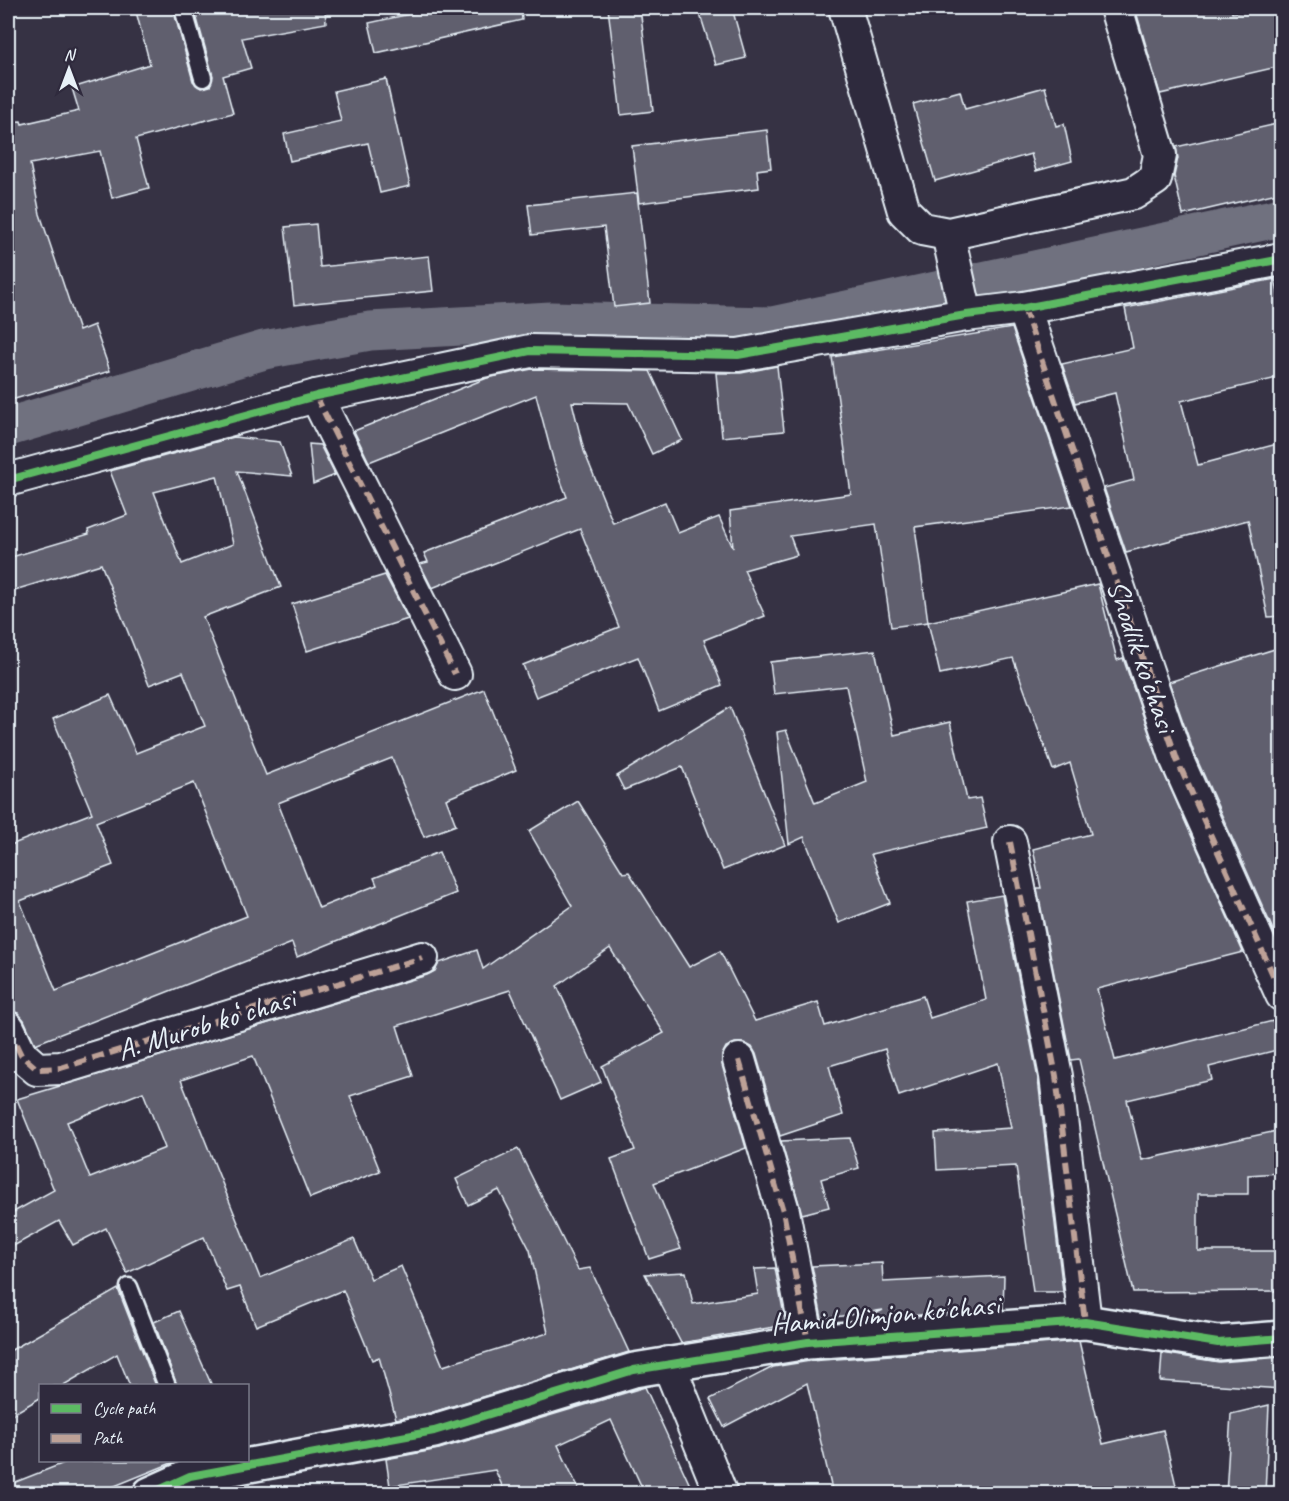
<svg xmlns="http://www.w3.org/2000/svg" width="1289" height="1501" viewBox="0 0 1289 1501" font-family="Caveat,sans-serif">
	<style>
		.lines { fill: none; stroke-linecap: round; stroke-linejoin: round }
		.canal { stroke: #70717f; stroke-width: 39 }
		.building { fill: #605e6e; stroke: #e8f1f8; stroke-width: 1.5; fill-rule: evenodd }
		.service-casing { stroke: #e8f1f8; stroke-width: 21 }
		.minor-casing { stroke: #e8f1f8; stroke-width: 36 }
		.tertiary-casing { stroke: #e8f1f8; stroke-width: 38 }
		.service { stroke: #2f2a3d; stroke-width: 16 }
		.minor { stroke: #2f2a3d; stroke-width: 32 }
		.tertiary { stroke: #2f2a3d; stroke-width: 33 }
		.quiet { stroke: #bda197; stroke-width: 6; stroke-dasharray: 12 6; stroke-linecap: butt }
		.cycleway-casing { stroke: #2f2a3d; stroke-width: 11 }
		.cycleway { stroke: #5cba63; stroke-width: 8 }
		.labels { text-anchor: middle; stroke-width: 5; stroke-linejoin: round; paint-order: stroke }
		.street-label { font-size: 30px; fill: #e8f1f8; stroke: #2f2a3d }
	</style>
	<rect width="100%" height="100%" fill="#363244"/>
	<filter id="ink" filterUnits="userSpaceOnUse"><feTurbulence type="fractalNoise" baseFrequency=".0167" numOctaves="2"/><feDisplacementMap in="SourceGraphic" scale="12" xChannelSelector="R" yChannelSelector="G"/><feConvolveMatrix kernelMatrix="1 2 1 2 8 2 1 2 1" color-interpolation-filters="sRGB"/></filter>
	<g filter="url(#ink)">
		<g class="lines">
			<path class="canal" d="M 8,427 L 264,350 L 370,331 L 551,321 L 772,326 L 1282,217"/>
		</g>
		<g class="building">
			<path d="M 135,8 L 173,8 L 193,81 L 201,88 L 210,86 L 213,76 L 194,8 L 325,8 L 326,23 L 242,38 L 251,68 L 223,76 L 233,113 L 136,139 L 149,188 L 112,198 L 100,151 L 30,164 L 40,214 L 79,331 L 94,325 L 110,371 L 8,401 L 8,122 L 21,121 L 22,124 L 79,111 L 72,88 L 150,64 Z"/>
			<path d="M 437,8 L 521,8 L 522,20 L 376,53 L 369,23 Z"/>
			<path d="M 608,8 L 640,8 L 653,111 L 621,115 Z"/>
			<path d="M 698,8 L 732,8 L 746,58 L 716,65 Z"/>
			<path d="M 1135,8 L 1231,8 L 1232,13 L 1281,8 L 1281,66 L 1160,94 Z"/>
			<path d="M 386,79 L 410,186 L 380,193 L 368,143 L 290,161 L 284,134 L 341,121 L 334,91 Z"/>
			<path d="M 1045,87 L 1056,126 L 1064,124 L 1072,161 L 1036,171 L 1031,154 L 935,181 L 913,104 L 960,91 L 965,109 Z"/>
			<path d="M 1281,123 L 1281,192 L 1183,215 L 1174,176 L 1178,158 L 1176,147 Z"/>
			<path d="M 767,130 L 771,168 L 757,170 L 759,188 L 639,203 L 632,146 Z"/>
			<path d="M 637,193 L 650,303 L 614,307 L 604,227 L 532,235 L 528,205 Z"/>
			<path d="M 316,224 L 320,267 L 429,256 L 433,291 L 294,305 L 285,227 Z"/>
			<path d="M 1275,279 L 1281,306 L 1281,377 L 1181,401 L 1198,465 L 1281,443 L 1281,616 L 1268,617 L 1248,520 L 1126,552 L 1104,488 L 1134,480 L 1115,393 L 1075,403 L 1062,364 L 1133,348 L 1125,308 Z"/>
			<path d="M 1012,328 L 1072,506 L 915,527 L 928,622 L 891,627 L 876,524 L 790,536 L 797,555 L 744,570 L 765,616 L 704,640 L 722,685 L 659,711 L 638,657 L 536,697 L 523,665 L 619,627 L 580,529 L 432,588 L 420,564 L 428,562 L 424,553 L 567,497 L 554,463 L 536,395 L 369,462 L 354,431 L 487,378 L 532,369 L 650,371 L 682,440 L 652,454 L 628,403 L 572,402 L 584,451 L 613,523 L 665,502 L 678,533 L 719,517 L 733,548 L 730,511 L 851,494 L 832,357 Z"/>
			<path d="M 777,366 L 784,431 L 722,437 L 716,373 L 741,373 Z"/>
			<path d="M 234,437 L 280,442 L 292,476 L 237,471 L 281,587 L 203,617 L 266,775 L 484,689 L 516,770 L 446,799 L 456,825 L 424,837 L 392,758 L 278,803 L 319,908 L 377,885 L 374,878 L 439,852 L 456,893 L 297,957 L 292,943 L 35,1044 L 24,1020 L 18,1013 L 8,1010 L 8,846 L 92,813 L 53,719 L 110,695 L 136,753 L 205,726 L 183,672 L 149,685 L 101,564 L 8,592 L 8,558 L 89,534 L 88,530 L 127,515 L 110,471 ZM 217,476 L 233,544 L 182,564 L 154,492 ZM 194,783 L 247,916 L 56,991 L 20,901 L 113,865 L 96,822 Z"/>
			<path d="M 309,444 L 320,445 L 335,475 L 313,484 Z"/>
			<path d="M 385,575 L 408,619 L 307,651 L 292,604 Z"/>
			<path d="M 1098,584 L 1117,660 L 1123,658 L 1161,767 L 1243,952 L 1097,989 L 1115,1060 L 1281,1019 L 1281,1049 L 1209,1067 L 1212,1080 L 1127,1100 L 1142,1160 L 1281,1130 L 1281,1173 L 1248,1175 L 1248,1194 L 1198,1194 L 1198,1251 L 1281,1251 L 1281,1291 L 1133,1292 L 1079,1059 L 1071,1060 L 1037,888 L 1041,888 L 1033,849 L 1091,834 L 1070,763 L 1053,770 L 1013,658 L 940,674 L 928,622 Z"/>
			<path d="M 1281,647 L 1281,943 L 1279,943 L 1194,753 L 1169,682 Z"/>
			<path d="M 875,650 L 894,735 L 950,722 L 967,800 L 980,798 L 987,828 L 871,854 L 890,903 L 839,923 L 804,837 L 789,844 L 777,732 L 786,730 L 815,803 L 867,782 L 846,686 L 774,694 L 770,662 Z"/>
			<path d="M 730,707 L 785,845 L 723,870 L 682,767 L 624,790 L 617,776 Z"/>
			<path d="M 578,801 L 623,873 L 629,872 L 689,967 L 720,951 L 755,1021 L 818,1002 L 825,1026 L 923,996 L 930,1018 L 986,1000 L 967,901 L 1002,895 L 1038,1079 L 1063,1292 L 1033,1292 L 1016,1166 L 937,1170 L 935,1133 L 1011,1128 L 998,1063 L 899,1096 L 885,1049 L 829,1066 L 843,1115 L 780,1136 L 756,1054 L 752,1047 L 744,1043 L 735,1043 L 726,1047 L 722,1055 L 722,1065 L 746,1148 L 654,1183 L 681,1249 L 649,1259 L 611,1159 L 635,1150 L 602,1066 L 664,1033 L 610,948 L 557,986 L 601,1082 L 560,1100 L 510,990 L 397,1026 L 413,1076 L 350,1096 L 380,1171 L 310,1198 L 253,1056 L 181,1080 L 260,1278 L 354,1239 L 371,1279 L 401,1266 L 443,1366 L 548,1333 L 530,1250 L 499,1190 L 468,1205 L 456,1179 L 518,1149 L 578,1270 L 590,1268 L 629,1352 L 430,1413 L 396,1419 L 379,1357 L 372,1360 L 343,1290 L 256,1326 L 240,1287 L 227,1291 L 204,1237 L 127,1273 L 106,1228 L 73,1245 L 59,1221 L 8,1249 L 8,1215 L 54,1190 L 17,1099 L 427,975 L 435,971 L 439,963 L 477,950 L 483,969 L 572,906 L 529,831 ZM 143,1092 L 165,1148 L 90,1178 L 67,1122 Z"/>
			<path d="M 850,1138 L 859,1168 L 821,1179 L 829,1207 L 802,1214 L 781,1141 Z"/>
			<path d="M 882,1263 L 883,1282 L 1004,1276 L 1003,1309 L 864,1319 L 883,1310 L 822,1319 L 812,1266 Z"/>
			<path d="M 775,1268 L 786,1325 L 681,1343 L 645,1274 L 686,1272 L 693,1304 L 758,1294 L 754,1269 Z"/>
			<path d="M 118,1289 L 156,1386 L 130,1386 L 117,1354 L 62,1386 L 40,1386 L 40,1398 L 8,1417 L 8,1352 Z"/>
			<path d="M 179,1311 L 212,1386 L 177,1386 L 154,1322 Z"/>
			<path d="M 1079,1341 L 1103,1444 L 1163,1430 L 1178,1494 L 833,1494 L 807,1383 L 724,1427 L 710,1399 L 773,1367 L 810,1361 Z"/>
			<path d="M 1162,1353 L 1219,1362 L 1281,1357 L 1281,1389 L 1160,1381 Z"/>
			<path d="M 645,1387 L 694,1494 L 645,1494 L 611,1420 L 558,1445 L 581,1494 L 506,1494 L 495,1470 L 390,1486 L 386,1459 L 439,1449 Z"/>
			<path d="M 1269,1405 L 1265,1494 L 1226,1494 L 1231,1414 Z"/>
			<path d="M 69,1461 L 174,1461 L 174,1462 L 95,1494 L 8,1494 L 8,1485 Z"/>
		</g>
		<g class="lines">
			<defs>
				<g id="service">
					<path d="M 183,8 L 203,78"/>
					<path d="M 129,1287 L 167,1386"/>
				</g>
				<g id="minor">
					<path d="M 845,8 L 904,211 L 922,229 L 948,234 L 1134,193 L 1155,179 L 1160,155 L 1116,8"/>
					<path d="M 948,234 L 966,315"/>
					<path d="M 1024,308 L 1177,760 L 1282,995"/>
					<path d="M 316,396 L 455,674"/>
					<path d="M 8,480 L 316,396 L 530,351 L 738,355 L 966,315 L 1024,308 L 1282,259"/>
					<path d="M 1010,842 L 1056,1076 L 1085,1322"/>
					<path d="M 8,1028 L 21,1055 L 37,1069 L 61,1068 L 422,958"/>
					<path d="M 739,1060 L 783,1211 L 808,1342"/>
					<path d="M 668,1363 L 721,1494"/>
				</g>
				<path id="tertiary" d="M 150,1494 L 190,1476 L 434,1431 L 634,1370 L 808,1342 L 1085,1322 L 1218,1343 L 1282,1338"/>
			</defs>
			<use href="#service" class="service-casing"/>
			<use href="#minor" class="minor-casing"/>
			<use href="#tertiary" class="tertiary-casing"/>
			<use href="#service" class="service"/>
			<use href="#minor" class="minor"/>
			<use href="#tertiary" class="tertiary"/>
			<g class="quiet">
				<path d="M 1024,308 L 1177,760 L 1282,995"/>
				<path d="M 316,396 L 455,674"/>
				<path d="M 1010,842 L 1056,1076 L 1085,1322"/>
				<path d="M 8,1028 L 21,1055 L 37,1069 L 61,1068 L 422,958"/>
				<path d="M 739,1060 L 783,1211 L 808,1342"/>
			</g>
			<defs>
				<g id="cycleway">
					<path d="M 8,480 L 316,396 L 530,351 L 738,355 L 966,315 L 1024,308 L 1282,259"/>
					<path d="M 150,1494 L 190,1476 L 434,1431 L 634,1370 L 808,1342 L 1085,1322 L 1218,1343 L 1282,1338"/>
				</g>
			</defs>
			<use href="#cycleway" class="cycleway-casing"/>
			<use href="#cycleway" class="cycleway"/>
		</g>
	</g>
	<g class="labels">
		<g class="street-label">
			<text transform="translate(1142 656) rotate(71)" y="10">Shodlik ko‘chasi</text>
			<text transform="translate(206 1024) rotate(-17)" y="10">A. Murob koʻchasi</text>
			<text transform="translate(885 1314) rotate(-5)" y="10">Hamid Olimjon ko'chasi</text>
		</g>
	</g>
	<rect width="1289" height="1501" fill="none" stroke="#2f2a3d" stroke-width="30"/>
	<rect x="15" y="15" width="1259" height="1471" fill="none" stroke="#e8f1f8" stroke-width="2" filter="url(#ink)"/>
	<rect x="39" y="1384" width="210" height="78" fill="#2f2a3d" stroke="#797a88" stroke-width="1.5"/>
	<rect x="51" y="1404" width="30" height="9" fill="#5cba63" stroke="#797a88" stroke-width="1.5"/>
	<text x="93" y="1414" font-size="18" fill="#e8f1f8">Cycle path</text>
	<rect x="51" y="1434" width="30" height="9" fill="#bda197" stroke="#797a88" stroke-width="1.5"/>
	<text x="93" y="1444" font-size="18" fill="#e8f1f8">Path</text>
	<g transform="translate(69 69)" stroke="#2f2a3d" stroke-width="4.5" paint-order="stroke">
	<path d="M0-4.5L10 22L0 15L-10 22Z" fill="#e8f1f8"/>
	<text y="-9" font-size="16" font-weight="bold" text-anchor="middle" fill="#e8f1f8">N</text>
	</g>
</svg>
